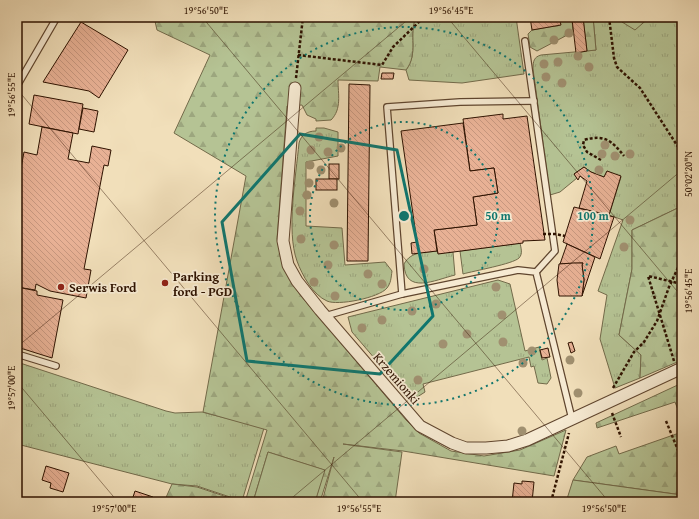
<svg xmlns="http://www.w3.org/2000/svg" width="699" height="519" viewBox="0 0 699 519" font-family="'Gentium Book Plus',serif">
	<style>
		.grass { fill: url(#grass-tufts); stroke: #726a4a }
		.forest { fill: url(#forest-firs); stroke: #726a4a }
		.garden { fill: #b5c394; stroke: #726a4a }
		.building { fill: url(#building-back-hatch); stroke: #2e1200 }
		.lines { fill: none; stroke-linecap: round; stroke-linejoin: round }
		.service-casing { stroke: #5f452e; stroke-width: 8 }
		.minor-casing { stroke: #5f452e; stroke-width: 13 }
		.path { stroke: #2e1200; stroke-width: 2.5; stroke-dasharray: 3 2; stroke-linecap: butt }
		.service { stroke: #f6ead2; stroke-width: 5.5 }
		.minor { stroke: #f6ead2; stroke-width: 11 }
		.path-bridge { stroke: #2e1200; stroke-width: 2.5; stroke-dasharray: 3 2; stroke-linecap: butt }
		.tree { fill: #a09070 }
		.marked { fill: none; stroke: #0f766e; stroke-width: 3; stroke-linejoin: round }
		.ticks { fill: none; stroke: #2e1200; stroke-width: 1; stroke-opacity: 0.45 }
		.ring { fill: none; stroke: #0f766e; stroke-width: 2; stroke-dasharray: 2 4 }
		.poi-dot { fill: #8f2418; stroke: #f6ead2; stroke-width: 1.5 }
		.labels { text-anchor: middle; stroke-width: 3.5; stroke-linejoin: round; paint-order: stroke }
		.poi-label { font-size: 13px; font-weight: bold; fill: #2e1200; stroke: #f6ead2; text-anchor: start }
		.street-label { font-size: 13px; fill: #2e1200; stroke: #f6ead2 }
		.centre { fill: #0f766e; stroke: #f6ead2; stroke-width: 2 }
		.ring-label { font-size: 12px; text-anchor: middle; font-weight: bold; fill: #0f766e; stroke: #f6ead2; stroke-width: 3.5; stroke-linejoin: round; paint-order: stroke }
		.neatline { fill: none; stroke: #2e1200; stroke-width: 1.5 }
		.ticks-label { font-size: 10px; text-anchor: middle; fill: #2e1200 }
	</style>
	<defs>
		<pattern id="grass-tufts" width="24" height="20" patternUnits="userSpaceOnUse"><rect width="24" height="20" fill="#b5c394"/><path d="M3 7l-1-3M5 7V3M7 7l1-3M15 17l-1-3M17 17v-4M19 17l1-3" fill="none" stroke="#9ca67e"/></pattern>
		<pattern id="forest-firs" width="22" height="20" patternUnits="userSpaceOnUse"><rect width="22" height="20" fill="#b5c394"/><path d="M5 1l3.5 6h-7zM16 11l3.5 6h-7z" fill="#9ca67e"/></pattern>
		<pattern id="building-back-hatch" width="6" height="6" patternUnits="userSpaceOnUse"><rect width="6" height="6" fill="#e8b195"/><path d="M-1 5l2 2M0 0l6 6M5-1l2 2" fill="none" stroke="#c7977f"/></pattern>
	</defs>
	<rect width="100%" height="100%" fill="#f1dfba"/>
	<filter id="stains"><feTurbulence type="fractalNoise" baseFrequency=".005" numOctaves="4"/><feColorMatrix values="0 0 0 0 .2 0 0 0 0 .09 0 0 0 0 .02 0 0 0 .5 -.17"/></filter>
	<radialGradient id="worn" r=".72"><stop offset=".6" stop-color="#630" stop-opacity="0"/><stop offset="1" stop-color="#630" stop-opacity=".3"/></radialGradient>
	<g class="grass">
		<path d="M 416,17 L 516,17 L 524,74 L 462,83 L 409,80 L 406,70 C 419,53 408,35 416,17 Z"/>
		<path d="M 593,17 L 619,17 L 622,22 L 650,17 L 682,17 L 682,206 L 632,230 L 632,269 L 619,335 L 641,355 L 640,378 L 615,388 L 600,339 L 607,295 L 598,291 L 623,220 L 609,215 L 621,177 L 607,171 L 604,177 L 591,172 L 584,167 L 574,174 L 577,178 L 560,192 L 550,195 L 533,69 C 533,61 534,57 541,55 L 596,50 Z"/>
		<path d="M 316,128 L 324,128 L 338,132 L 338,156 L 306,162 L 306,226 L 342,228 L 345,265 L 385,262 L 392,271 C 391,278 391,283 387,288 C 379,298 337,306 327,301 C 313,295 302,275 297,261 C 286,231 296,176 299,143 C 301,135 307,131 316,131 Z"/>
		<path d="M 520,243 C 521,248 523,254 519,258 C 513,264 473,271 463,274 L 460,251 Z"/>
		<path d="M 437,251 L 438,253 L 453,252 L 455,275 C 435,280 405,295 404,264 C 411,251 424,253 437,251 Z"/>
		<path d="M 498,280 L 510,284 L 525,351 L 539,347 L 542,360 L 547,358 L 551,378 L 547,384 L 538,383 L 534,366 L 531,367 L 529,357 L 423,384 L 425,392 L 411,401 L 352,332 L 348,317 Z"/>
		<path d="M 17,362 L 166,411 L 175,413 L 202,412 L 264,428 L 242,501 L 197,486 L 172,484 L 17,444 Z"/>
	</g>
	<g class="forest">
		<path d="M 154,17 L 416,17 C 408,35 419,53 406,70 L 380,67 L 378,81 L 338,80 C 338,94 342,109 331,120 L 316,121 L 316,119 L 307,115 L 302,105 L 287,106 L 277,239 C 282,263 287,277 301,296 L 406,420 L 419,433 L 451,451 L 484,456 L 520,450 L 566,430 L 554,476 L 403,451 L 343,444 L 402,452 L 395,502 L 322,502 L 334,457 L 320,502 L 315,502 L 324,470 L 268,452 L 253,502 L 245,502 L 267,430 L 203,412 L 246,176 L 174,133 L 210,55 L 157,30 Z"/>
		<path d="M 559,17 L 593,17 L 596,50 L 587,51 L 583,18 L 572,19 L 573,32 L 537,51 L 530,47 L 528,34 L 532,30 L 560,25 Z"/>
		<path d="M 619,17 L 650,17 L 635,30 L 622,22 Z"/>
		<path d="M 682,206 L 682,360 L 640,378 L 641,355 L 619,335 L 632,269 L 632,230 Z"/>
		<path d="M 682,383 L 682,420 L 675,402 L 597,428 L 596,423 Z"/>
		<path d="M 682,432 L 682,495 L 573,480 L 587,457 L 616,446 L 619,454 Z"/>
		<path d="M 172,484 L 197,487 L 242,502 L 164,502 Z"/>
	</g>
	<g class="garden">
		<path d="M 268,452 L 325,470 L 315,502 L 253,502 Z"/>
		<path d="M 573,480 L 682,495 L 682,502 L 566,502 Z"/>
	</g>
	<g class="building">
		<path d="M 530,17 L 559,17 L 561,25 L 532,30 Z"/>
		<path d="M 583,17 L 587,51 L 576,53 L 572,19 Z"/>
		<path d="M 81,22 L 128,50 L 99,98 L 89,91 L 43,82 Z"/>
		<path d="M 382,73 L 394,73 L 393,79 L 381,79 Z"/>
		<path d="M 349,84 L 370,85 L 368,261 L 347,261 Z"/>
		<path d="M 34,95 L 83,104 L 78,134 L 29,124 Z"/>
		<path d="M 83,108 L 98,111 L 94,132 L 79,129 Z"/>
		<path d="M 503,114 L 503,119 L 527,116 L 545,240 L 523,241 L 523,243 L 438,254 L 434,230 L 477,225 L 473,197 L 498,193 L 494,168 L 470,171 L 463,119 Z"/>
		<path d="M 463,123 L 470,171 L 494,168 L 498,193 L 473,197 L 477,225 L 434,230 L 437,251 L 412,254 L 411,243 L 417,242 L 401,131 Z"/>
		<path d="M 42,127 L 73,133 L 68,159 L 89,163 L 92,146 L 111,150 L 108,166 L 104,165 L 84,269 L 91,270 L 86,298 L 50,291 L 36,284 L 35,290 L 17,287 L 17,190 L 24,152 L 37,155 Z"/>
		<rect x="329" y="164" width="10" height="15"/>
		<path d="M 584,167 L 591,172 L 604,177 L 607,171 L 621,176 L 609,215 L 579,208 L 587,181 L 580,176 L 578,180 L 574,174 Z"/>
		<rect x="316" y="179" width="21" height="11"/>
		<path d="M 574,207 L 614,217 L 600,259 L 563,242 Z"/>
		<path d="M 567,244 L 595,257 L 582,296 L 584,280 L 582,265 L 583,263 L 560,264 Z"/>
		<path d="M 573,263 L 583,263 L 582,265 L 584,280 L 582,296 L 559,296 L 557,280 L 559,264 Z"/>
		<path d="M 17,287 L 37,291 L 37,295 L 63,300 L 52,358 L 17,347 Z"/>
		<path d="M 572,342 L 575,351 L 571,353 L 568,343 Z"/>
		<path d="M 548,348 L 550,357 L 542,358 L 540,350 Z"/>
		<path d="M 46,466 L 69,473 L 63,492 L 50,488 L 51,483 L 42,480 Z"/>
		<path d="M 522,481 L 534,482 L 532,502 L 512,502 L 514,483 L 522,484 Z"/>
		<path d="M 135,491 L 153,497 L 151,502 L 129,502 L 130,500 L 132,500 Z"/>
	</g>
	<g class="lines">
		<defs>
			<g id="service">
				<path d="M 17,18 L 18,17"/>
				<path d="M 525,41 L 555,251 L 536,272"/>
				<path d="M 17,86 L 57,17"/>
				<path d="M 402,294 L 387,107 L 460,102 L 534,101"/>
				<path d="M 325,316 L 402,294 L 518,270 L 536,272 L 572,419"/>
				<path d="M 17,354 L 56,366"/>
			</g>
			<path id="minor" d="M 295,88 L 283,241 L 288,265 L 297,281 L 320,310 L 420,426 L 452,443 L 466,448 L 486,448 L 508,446 L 527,440 L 682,368"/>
		</defs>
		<use href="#service" class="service-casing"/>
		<use href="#minor" class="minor-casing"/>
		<g class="path">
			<path d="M 609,17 L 614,58 L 617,67 L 640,88 L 682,153"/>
			<path d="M 298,55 L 382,65 L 393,47 L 424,17"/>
			<path d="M 296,78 L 303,17"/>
			<path d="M 601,160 L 587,152 L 583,145 L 584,140 C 605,134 612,141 624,156"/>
			<path d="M 674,361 L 648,276 L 682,284"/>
			<path d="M 613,388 L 634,352 L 644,342 L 657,321 L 669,287 L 682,259"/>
			<path d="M 612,413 L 621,437"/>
			<path d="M 666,421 L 680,455 L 682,456"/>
			<path d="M 551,502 L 569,433"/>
		</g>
		<use href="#service" class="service"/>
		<use href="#minor" class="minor"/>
		<path class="path-bridge" d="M 543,234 L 555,234 L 565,236"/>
	</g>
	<g class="tree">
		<circle cx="569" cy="33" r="4.5"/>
		<circle cx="554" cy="40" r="4.5"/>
		<circle cx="578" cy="56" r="4.5"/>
		<circle cx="558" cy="62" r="4.5"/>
		<circle cx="544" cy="64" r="4.5"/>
		<circle cx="589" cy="67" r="4.5"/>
		<circle cx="546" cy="77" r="4.5"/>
		<circle cx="562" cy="83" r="4.5"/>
		<circle cx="319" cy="137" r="4.5"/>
		<circle cx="605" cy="145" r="4.5"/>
		<circle cx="341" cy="148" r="4.5"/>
		<circle cx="311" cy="150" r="4.5"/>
		<circle cx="328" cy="152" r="4.5"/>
		<circle cx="602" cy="154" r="4.5"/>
		<circle cx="630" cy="154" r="4.5"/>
		<circle cx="615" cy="156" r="4.5"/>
		<circle cx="310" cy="165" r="4.5"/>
		<circle cx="321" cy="170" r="4.5"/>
		<circle cx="599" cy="170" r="4.5"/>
		<circle cx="309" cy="183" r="4.5"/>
		<circle cx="307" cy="195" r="4.5"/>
		<circle cx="334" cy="203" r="4.5"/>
		<circle cx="300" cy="211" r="4.5"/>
		<circle cx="630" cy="220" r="4.5"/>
		<circle cx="301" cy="239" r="4.5"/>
		<circle cx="334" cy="245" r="4.5"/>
		<circle cx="624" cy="247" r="4.5"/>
		<circle cx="328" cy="265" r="4.5"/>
		<circle cx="424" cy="269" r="4.5"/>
		<circle cx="368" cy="274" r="4.5"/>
		<circle cx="314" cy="282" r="4.5"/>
		<circle cx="382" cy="284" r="4.5"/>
		<circle cx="496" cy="287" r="4.5"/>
		<circle cx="335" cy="296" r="4.5"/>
		<circle cx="436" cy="304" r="4.5"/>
		<circle cx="412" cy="311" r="4.5"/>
		<circle cx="502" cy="315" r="4.5"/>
		<circle cx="382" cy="320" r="4.5"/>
		<circle cx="362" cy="328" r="4.5"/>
		<circle cx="467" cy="334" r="4.5"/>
		<circle cx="503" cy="342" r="4.5"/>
		<circle cx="443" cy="344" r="4.5"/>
		<circle cx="532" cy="351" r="4.5"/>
		<circle cx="570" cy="360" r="4.5"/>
		<circle cx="523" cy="363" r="4.5"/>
		<circle cx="418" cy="380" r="4.5"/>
		<circle cx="578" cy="393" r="4.5"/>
		<circle cx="522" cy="431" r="4.5"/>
	</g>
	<path class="marked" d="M 300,134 L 397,150 L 433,316 L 380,374 L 247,361 L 222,222 Z"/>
	<path class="ticks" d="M 202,17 L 609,502M 447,17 L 682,297M 17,89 L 363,502M 17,347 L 411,17M 17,382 L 118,502M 287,502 L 682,170"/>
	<g class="ring">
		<circle cx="404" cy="216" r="94"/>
		<circle cx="404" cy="216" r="189"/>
	</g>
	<g class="poi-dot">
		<circle cx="165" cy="283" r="4"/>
		<circle cx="61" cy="287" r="4"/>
	</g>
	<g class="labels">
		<g class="poi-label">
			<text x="173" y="281">Parking<tspan x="173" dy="15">ford - PGD</tspan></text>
			<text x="69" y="292">Serwis Ford</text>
		</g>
		<g class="street-label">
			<text transform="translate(397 378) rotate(49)" y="5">Krzemionki</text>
		</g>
	</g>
	<circle cx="404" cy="216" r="6" class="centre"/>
	<g class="ring-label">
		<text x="498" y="220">50 m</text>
		<text x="593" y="220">100 m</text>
	</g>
	<rect width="699" height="519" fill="none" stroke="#f1dfba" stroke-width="44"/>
	<rect x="22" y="22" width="655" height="475" class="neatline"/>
	<g class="ticks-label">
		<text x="206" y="14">19°56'50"E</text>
		<text x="451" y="14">19°56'45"E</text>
		<text transform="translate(11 95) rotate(-90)" y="4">19°56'55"E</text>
		<text transform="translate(688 174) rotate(-90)" y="4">50°02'20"N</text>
		<text transform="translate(688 291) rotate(-90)" y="4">19°56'45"E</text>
		<text transform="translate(11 388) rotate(-90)" y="4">19°57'00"E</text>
		<text x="114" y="512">19°57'00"E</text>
		<text x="359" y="512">19°56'55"E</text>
		<text x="604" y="512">19°56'50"E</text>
	</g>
	<rect width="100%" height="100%" filter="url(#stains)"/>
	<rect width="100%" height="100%" fill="url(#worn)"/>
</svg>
